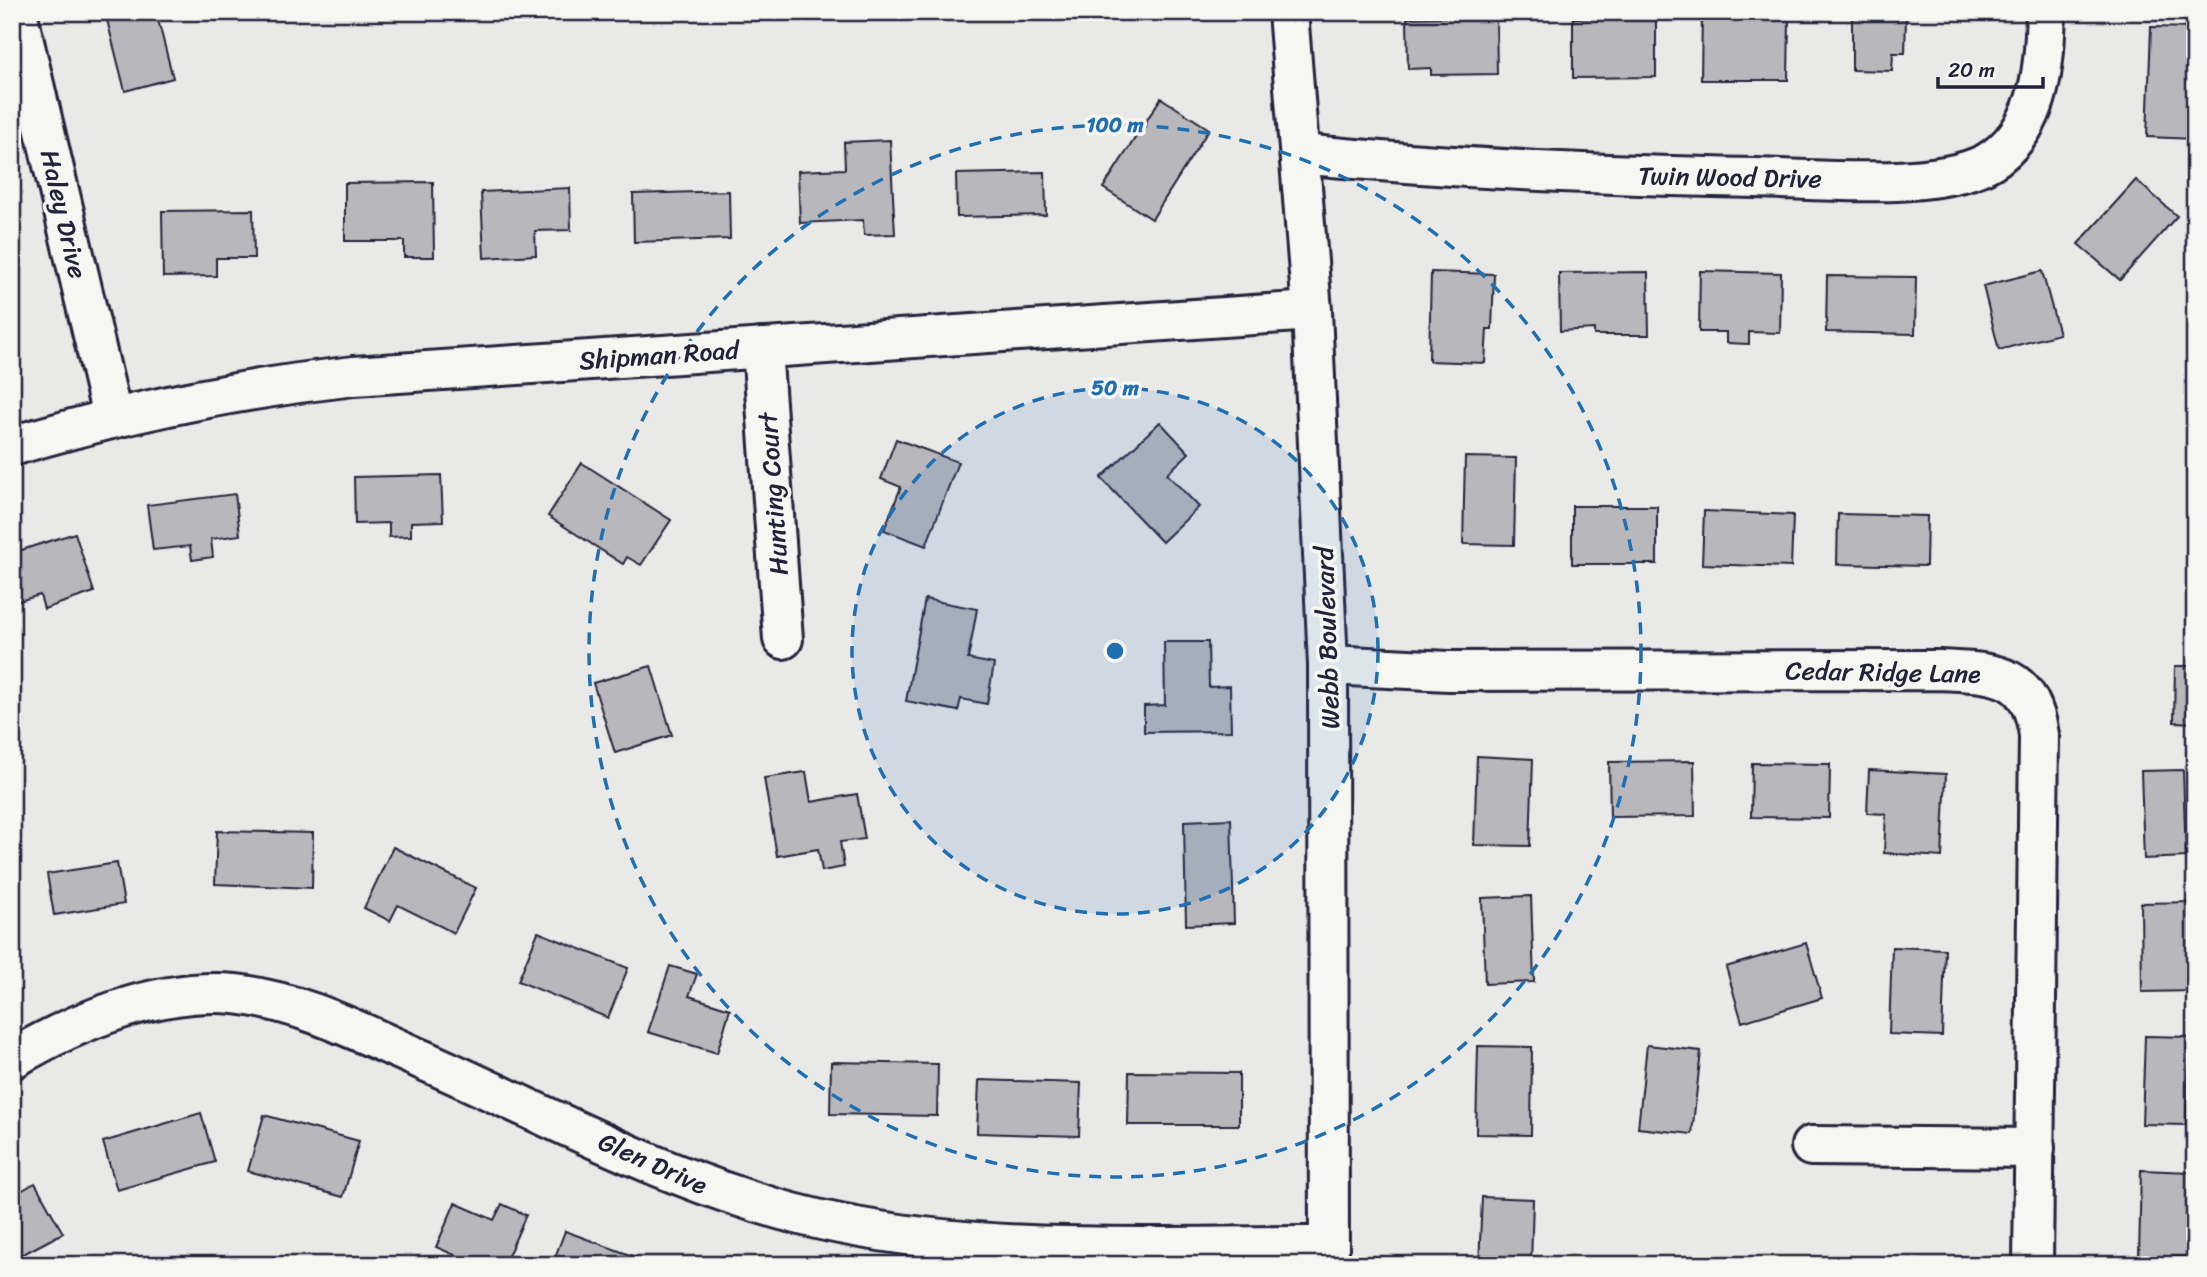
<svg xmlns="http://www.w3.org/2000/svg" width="2207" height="1277" viewBox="0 0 2207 1277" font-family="Sriracha,sans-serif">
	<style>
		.building { fill: #b8b8bc; stroke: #22223b; stroke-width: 2 }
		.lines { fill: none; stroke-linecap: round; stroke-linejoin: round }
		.minor-casing { stroke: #22223b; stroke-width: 44 }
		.tertiary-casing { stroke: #22223b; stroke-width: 44 }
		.minor { stroke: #f6f6f2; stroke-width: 38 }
		.tertiary { stroke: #f6f6f2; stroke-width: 38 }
		.ring { fill: none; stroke: #1f6fb2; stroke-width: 3.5; stroke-dasharray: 12 9 }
		.labels { text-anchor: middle; stroke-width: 7; stroke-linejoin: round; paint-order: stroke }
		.street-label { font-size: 26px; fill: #22223b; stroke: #f6f6f2 }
		.centre { fill: #1f6fb2; stroke: #f6f6f2; stroke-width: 3.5 }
		.ring-label { font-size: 21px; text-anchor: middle; font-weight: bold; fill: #1f6fb2; stroke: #f6f6f2; stroke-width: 7; stroke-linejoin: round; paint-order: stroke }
	</style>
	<rect width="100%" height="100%" fill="#e9e9e7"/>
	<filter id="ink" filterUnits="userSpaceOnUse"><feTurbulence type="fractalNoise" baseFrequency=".0143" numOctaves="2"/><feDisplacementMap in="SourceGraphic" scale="14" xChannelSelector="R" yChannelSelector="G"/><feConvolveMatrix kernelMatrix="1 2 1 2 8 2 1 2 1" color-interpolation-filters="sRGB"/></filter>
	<g filter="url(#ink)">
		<g class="building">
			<path d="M 105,12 L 156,12 L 173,78 L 125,91 Z"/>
			<path d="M 1604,12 L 1656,12 L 1656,77 L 1573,78 L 1573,18 L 1604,18 Z"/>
			<path d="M 1702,12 L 1755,12 L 1755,19 L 1789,19 L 1788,80 L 1701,80 Z"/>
			<path d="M 1496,16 L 1497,74 L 1431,75 L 1431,68 L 1408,69 L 1407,18 Z"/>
			<path d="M 1852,18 L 1906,18 L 1905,53 L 1893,53 L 1892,71 L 1852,70 Z"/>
			<path d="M 2151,27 L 2195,28 L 2195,139 L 2147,137 Z"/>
			<path d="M 1161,98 L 1209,129 L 1152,219 L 1103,188 Z"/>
			<path d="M 890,140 L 895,234 L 864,235 L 863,220 L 800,223 L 798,171 L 845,169 L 844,142 Z"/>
			<path d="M 1045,172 L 1046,215 L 957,217 L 956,174 Z"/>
			<path d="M 2136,180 L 2177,216 L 2120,280 L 2078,244 Z"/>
			<path d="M 433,182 L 434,257 L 404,257 L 404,241 L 345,241 L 345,183 Z"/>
			<path d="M 570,188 L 571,230 L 535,231 L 536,255 L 484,258 L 481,192 Z"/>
			<path d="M 729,191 L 730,239 L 634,242 L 633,194 Z"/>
			<path d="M 253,210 L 254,258 L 216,258 L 216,276 L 163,277 L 162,211 Z"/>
			<path d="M 1700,271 L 1781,273 L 1780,333 L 1749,332 L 1749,344 L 1726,343 L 1726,332 L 1699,332 Z"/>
			<path d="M 2042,271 L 2059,334 L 1999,350 L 1983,286 Z"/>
			<path d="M 1431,272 L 1494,274 L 1492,329 L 1487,329 L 1485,363 L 1429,361 Z"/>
			<path d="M 1648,272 L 1649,335 L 1594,335 L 1594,329 L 1560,331 L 1559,273 Z"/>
			<path d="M 1827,276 L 1916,277 L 1915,334 L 1826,332 Z"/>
			<path d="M 1160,422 L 1189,453 L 1167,474 L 1199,507 L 1162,542 L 1101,478 Z"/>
			<path d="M 896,439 L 958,462 L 926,546 L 884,530 L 901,487 L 881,479 Z"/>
			<path d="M 1465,457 L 1516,458 L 1514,545 L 1463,544 Z"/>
			<path d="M 582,463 L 671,520 L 641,565 L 627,557 L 623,564 L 548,516 Z"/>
			<path d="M 441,475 L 443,521 L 411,522 L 411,536 L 389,537 L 389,523 L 355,524 L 354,477 Z"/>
			<path d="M 235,494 L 240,535 L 211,539 L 213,557 L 192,560 L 190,546 L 153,550 L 147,505 Z"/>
			<rect x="1572" y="506" width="85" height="58"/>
			<path d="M 1704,511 L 1793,515 L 1791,567 L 1702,564 Z"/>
			<path d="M 1838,514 L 1927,516 L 1926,566 L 1837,564 Z"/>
			<path d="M 75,533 L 94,592 L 44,609 L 40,595 L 12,603 L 12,553 Z"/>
			<path d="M 925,599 L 977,609 L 968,659 L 994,664 L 987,704 L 961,699 L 958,711 L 906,701 Z"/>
			<path d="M 1164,642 L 1208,642 L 1209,687 L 1230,686 L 1231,731 L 1144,732 L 1144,706 L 1165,705 Z"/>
			<path d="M 651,666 L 672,735 L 615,753 L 593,683 Z"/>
			<path d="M 2175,666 L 2195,666 L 2195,723 L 2174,722 Z"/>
			<path d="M 1477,756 L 1533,759 L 1530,846 L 1474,845 Z"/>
			<path d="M 1694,761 L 1695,816 L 1610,817 L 1609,762 Z"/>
			<path d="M 1752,763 L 1830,764 L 1829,818 L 1751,817 Z"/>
			<path d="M 1869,770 L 1946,774 L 1942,857 L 1884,853 L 1886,814 L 1867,813 Z"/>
			<path d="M 2183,770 L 2186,857 L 2144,859 L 2141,771 Z"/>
			<path d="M 806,772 L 811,802 L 857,794 L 865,839 L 840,842 L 844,867 L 822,871 L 818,849 L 777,856 L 764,778 Z"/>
			<path d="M 1231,819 L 1234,923 L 1186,925 L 1184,821 Z"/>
			<path d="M 217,831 L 313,833 L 312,888 L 215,884 Z"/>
			<path d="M 393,847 L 476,888 L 454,933 L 398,905 L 390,921 L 364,908 Z"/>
			<path d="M 117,863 L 124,904 L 54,915 L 47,874 Z"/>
			<path d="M 1531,896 L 1534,982 L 1485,984 L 1482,898 Z"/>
			<path d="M 2195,902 L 2195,991 L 2142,992 L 2141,903 Z"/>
			<path d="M 538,932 L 628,968 L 608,1018 L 518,981 Z"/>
			<path d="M 1806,943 L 1822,998 L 1742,1022 L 1726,967 Z"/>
			<path d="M 1892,947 L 1945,949 L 1942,1036 L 1889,1034 Z"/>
			<path d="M 670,966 L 697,974 L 689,996 L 730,1009 L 717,1053 L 648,1032 Z"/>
			<path d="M 2145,1036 L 2190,1037 L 2186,1125 L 2142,1124 Z"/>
			<path d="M 1647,1045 L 1701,1051 L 1692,1134 L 1638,1128 Z"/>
			<path d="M 1478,1046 L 1532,1047 L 1531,1135 L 1476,1134 Z"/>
			<path d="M 831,1062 L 938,1064 L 937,1116 L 830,1114 Z"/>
			<path d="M 1129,1072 L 1239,1073 L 1239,1125 L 1128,1125 Z"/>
			<path d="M 979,1080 L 1081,1083 L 1079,1136 L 977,1133 Z"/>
			<path d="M 201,1113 L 215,1162 L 117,1190 L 103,1142 Z"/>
			<path d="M 264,1115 L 359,1141 L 343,1197 L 248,1171 Z"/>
			<path d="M 2141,1170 L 2191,1172 L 2190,1257 L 2139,1257 Z"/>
			<path d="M 35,1183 L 63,1233 L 12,1260 L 12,1196 Z"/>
			<path d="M 1482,1197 L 1533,1199 L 1531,1265 L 1479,1265 Z"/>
			<path d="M 455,1203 L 494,1220 L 502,1204 L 526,1215 L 504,1265 L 478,1265 L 436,1247 Z"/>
			<path d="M 565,1231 L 657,1265 L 552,1265 Z"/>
		</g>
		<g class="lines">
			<defs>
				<g id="minor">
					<path d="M 17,12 L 112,416"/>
					<path d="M 1301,154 C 1453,169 1604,175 1756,178 C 1816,179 1949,193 1996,157 C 2042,122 2044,65 2046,12"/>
					<path d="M 762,348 L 783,639"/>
					<path d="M 12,446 C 125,412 237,389 354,376 L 1312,311"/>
					<path d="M 1328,665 L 1449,671 L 1940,670 C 1995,673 2030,671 2039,735 L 2033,1265"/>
					<path d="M 12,1059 C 76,1021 159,987 235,994 C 301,1001 363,1034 423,1060 C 559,1120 693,1195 840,1224 C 999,1256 1167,1245 1329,1246"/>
					<path d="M 1811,1146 L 2035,1148"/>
				</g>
				<path id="tertiary" d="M 1288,12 L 1312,311 L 1328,665 L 1329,1265"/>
			</defs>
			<use href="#minor" class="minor-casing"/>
			<use href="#tertiary" class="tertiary-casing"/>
			<use href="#minor" class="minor"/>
			<use href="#tertiary" class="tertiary"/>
		</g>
	</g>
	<circle cx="1115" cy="651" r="263" fill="#1f6fb2" fill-opacity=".12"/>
	<g class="ring">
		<circle cx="1115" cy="651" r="263"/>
		<circle cx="1115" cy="651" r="526"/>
	</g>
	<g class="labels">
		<g class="street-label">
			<text transform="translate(1730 177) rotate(1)" y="9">Twin Wood Drive</text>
			<text transform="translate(64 214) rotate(77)" y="9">Haley Drive</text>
			<text transform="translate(659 355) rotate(-4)" y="9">Shipman Road</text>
			<text transform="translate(773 494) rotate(-94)" y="9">Hunting Court</text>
			<text transform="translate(1327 638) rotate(-92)" y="9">Webb Boulevard</text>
			<text transform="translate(1883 672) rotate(1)" y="9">Cedar Ridge Lane</text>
			<text transform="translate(653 1163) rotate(24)" y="9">Glen Drive</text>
		</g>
	</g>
	<circle cx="1115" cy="651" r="10" class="centre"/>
	<g class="ring-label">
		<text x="1115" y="132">100 m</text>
		<text x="1115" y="395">50 m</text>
	</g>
	<rect width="2207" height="1277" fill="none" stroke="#f6f6f2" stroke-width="42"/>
	<rect x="21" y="21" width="2165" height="1235" fill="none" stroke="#22223b" stroke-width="2.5" filter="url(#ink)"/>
	<path d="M1938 77v10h105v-10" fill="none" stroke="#22223b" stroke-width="3.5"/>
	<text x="1948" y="77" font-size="21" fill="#22223b" stroke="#f6f6f2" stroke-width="5" paint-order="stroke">20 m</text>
</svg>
